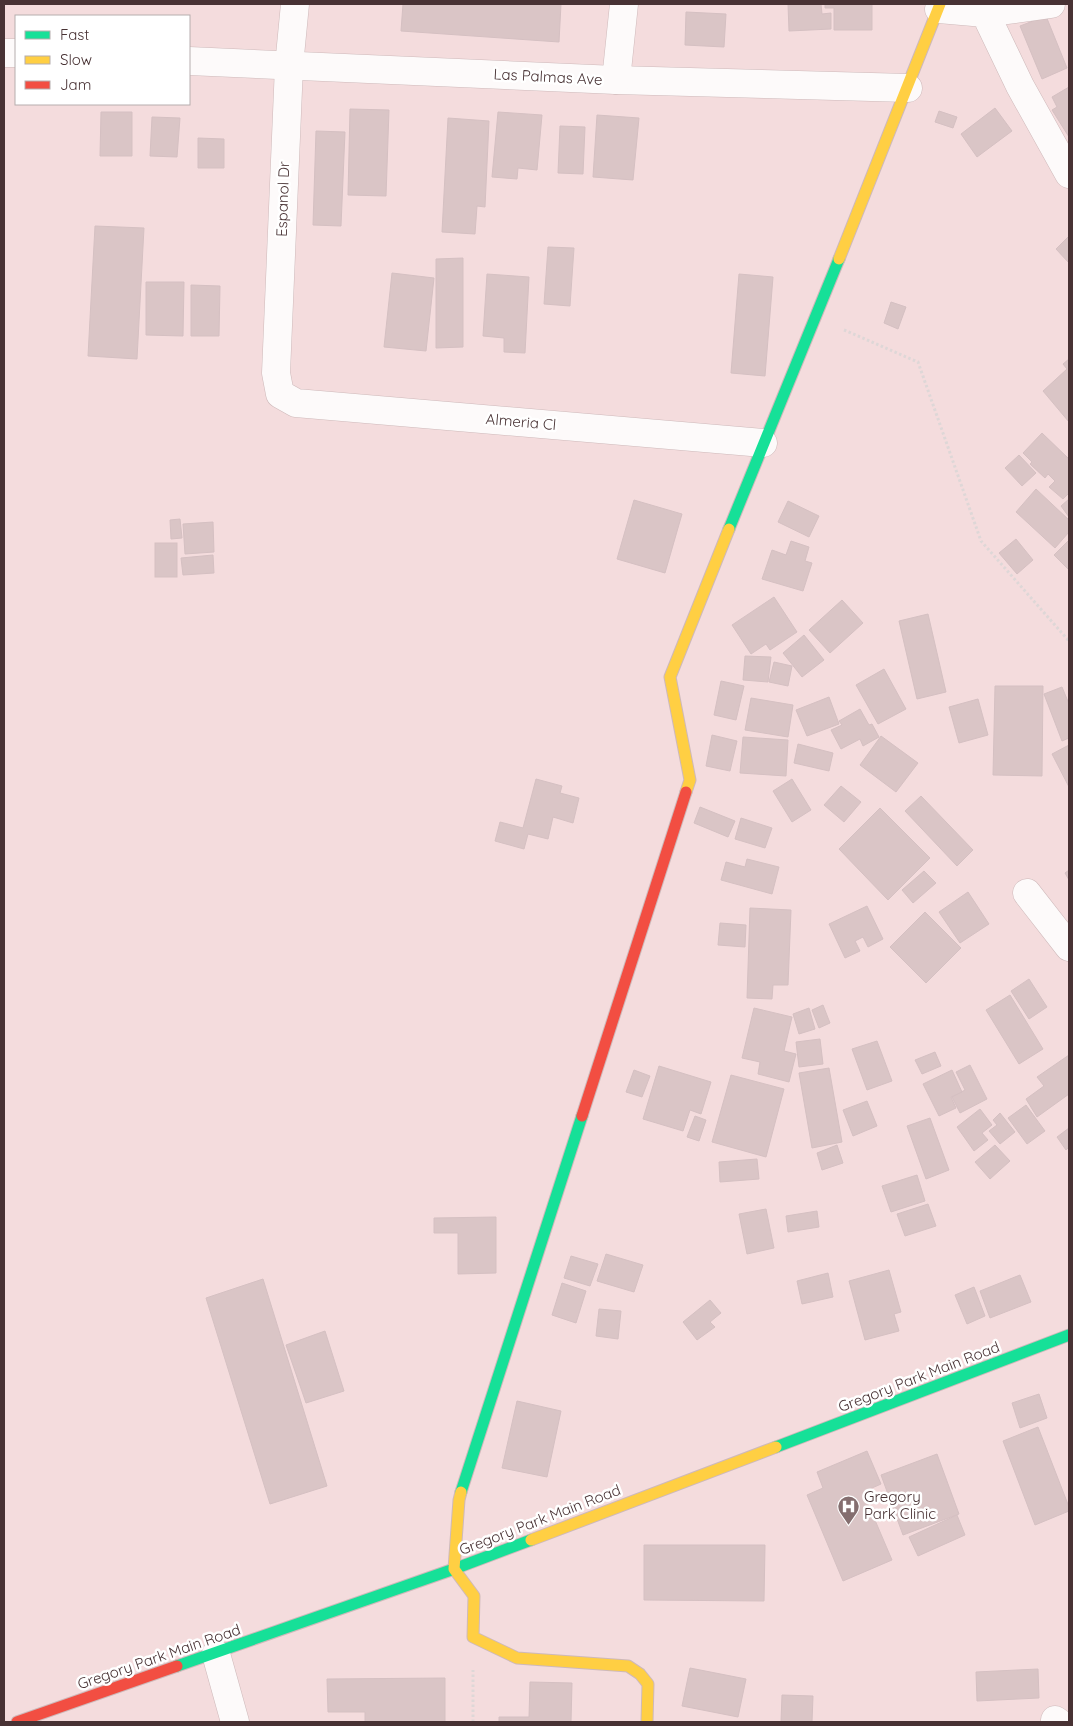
<svg xmlns="http://www.w3.org/2000/svg" width="1073" height="1726" viewBox="0 0 1073 1726" font-family="Quicksand,sans-serif">
	<style>
		.building { fill: #dac5c6; stroke: #d5c0c2 }
		.lines { fill: none; stroke-linecap: round; stroke-linejoin: round }
		.street-casing { stroke: #ceb9ba; stroke-width: 29 }
		.fast-casing { stroke: #ceb9ba; stroke-width: 13 }
		.slow-casing { stroke: #ceb9ba; stroke-width: 13 }
		.jam-casing { stroke: #ceb9ba; stroke-width: 13 }
		.path { stroke: #ded7d7; stroke-width: 3; stroke-dasharray: 2.5 2.5; stroke-linecap: butt }
		.street { stroke: #fdfafa; stroke-width: 28 }
		.fast { stroke: #16e098; stroke-width: 11 }
		.slow { stroke: #ffcf43; stroke-width: 11 }
		.jam { stroke: #f24e42; stroke-width: 11 }
		.labels { text-anchor: middle; stroke-width: 5; stroke-linejoin: round; paint-order: stroke }
		.street-label { font-size: 15px; fill: #483234; stroke: #fff }
		.poi-label { font-size: 15px; fill: #483234; stroke: #fff; text-anchor: start }
	</style>
	<rect width="100%" height="100%" fill="#f4dcdd"/>
	<g class="building">
		<path d="M 403,4 L 561,4 L 559,42 L 401,31 Z"/>
		<path d="M 788,4 L 821,4 L 822,14 L 831,13 L 831,29 L 789,31 Z"/>
		<path d="M 825,4 L 872,4 L 872,30 L 834,30 L 834,8 L 825,8 Z"/>
		<path d="M 686,12 L 726,14 L 724,47 L 685,45 Z"/>
		<path d="M 1046,16 L 1067,68 L 1042,79 L 1020,26 Z"/>
		<path d="M 1069,87 L 1069,137 L 1052,110 L 1057,107 L 1052,97 Z"/>
		<path d="M 995,108 L 1012,131 L 977,157 L 961,134 Z"/>
		<path d="M 350,109 L 389,110 L 386,196 L 348,195 Z"/>
		<path d="M 939,111 L 957,117 L 953,128 L 935,122 Z"/>
		<path d="M 101,112 L 132,112 L 132,156 L 100,156 Z"/>
		<path d="M 498,112 L 542,115 L 537,170 L 518,168 L 517,179 L 492,177 Z"/>
		<path d="M 597,115 L 639,118 L 633,180 L 593,177 Z"/>
		<path d="M 152,117 L 180,118 L 177,157 L 150,156 Z"/>
		<path d="M 448,118 L 489,121 L 485,207 L 477,206 L 475,234 L 442,232 Z"/>
		<path d="M 560,126 L 585,127 L 583,174 L 558,173 Z"/>
		<path d="M 316,131 L 345,132 L 341,226 L 313,225 Z"/>
		<path d="M 198,138 L 224,139 L 224,168 L 198,168 Z"/>
		<path d="M 95,226 L 144,228 L 137,359 L 88,356 Z"/>
		<path d="M 1069,236 L 1069,263 L 1056,249 Z"/>
		<path d="M 548,247 L 574,248 L 570,306 L 544,304 Z"/>
		<path d="M 463,258 L 463,347 L 436,348 L 436,259 Z"/>
		<path d="M 392,273 L 434,278 L 426,351 L 384,347 Z"/>
		<path d="M 487,274 L 529,277 L 525,353 L 504,352 L 504,338 L 483,336 Z"/>
		<path d="M 739,274 L 773,277 L 765,376 L 731,373 Z"/>
		<path d="M 146,282 L 184,282 L 183,336 L 146,335 Z"/>
		<path d="M 191,285 L 220,286 L 219,336 L 191,336 Z"/>
		<path d="M 891,302 L 906,307 L 898,329 L 884,323 Z"/>
		<path d="M 1069,359 L 1069,422 L 1043,391 L 1067,369 L 1063,364 Z"/>
		<path d="M 1042,433 L 1068,458 L 1069,456 L 1069,493 L 1063,499 L 1049,487 L 1055,481 L 1048,474 L 1045,478 L 1030,464 L 1032,462 L 1023,453 Z"/>
		<path d="M 1019,455 L 1036,473 L 1022,486 L 1005,468 Z"/>
		<path d="M 1036,489 L 1069,520 L 1069,532 L 1055,548 L 1016,512 Z"/>
		<path d="M 1069,499 L 1069,517 L 1061,506 Z"/>
		<path d="M 634,500 L 682,514 L 665,573 L 617,559 Z"/>
		<path d="M 788,501 L 819,516 L 809,537 L 778,522 Z"/>
		<path d="M 180,519 L 182,538 L 171,539 L 170,520 Z"/>
		<path d="M 213,522 L 214,552 L 185,554 L 183,524 Z"/>
		<path d="M 1016,539 L 1033,560 L 1017,574 L 999,553 Z"/>
		<path d="M 1069,540 L 1069,570 L 1054,555 Z"/>
		<path d="M 791,541 L 809,547 L 805,561 L 812,563 L 803,591 L 762,579 L 772,550 L 786,555 Z"/>
		<rect x="155" y="543" width="22" height="34"/>
		<path d="M 213,555 L 214,573 L 183,575 L 181,558 Z"/>
		<path d="M 774,597 L 797,632 L 770,650 L 766,644 L 751,654 L 732,625 Z"/>
		<path d="M 842,600 L 863,623 L 830,653 L 809,630 Z"/>
		<path d="M 928,614 L 946,692 L 917,699 L 899,621 Z"/>
		<path d="M 804,635 L 824,660 L 802,677 L 783,653 Z"/>
		<path d="M 745,656 L 771,657 L 768,682 L 743,680 Z"/>
		<path d="M 774,662 L 792,666 L 788,686 L 769,682 Z"/>
		<path d="M 884,669 L 906,709 L 878,724 L 856,685 Z"/>
		<path d="M 721,681 L 744,686 L 736,720 L 714,715 Z"/>
		<path d="M 995,686 L 1043,686 L 1042,776 L 993,775 Z"/>
		<path d="M 1062,687 L 1069,704 L 1069,738 L 1062,741 L 1044,694 Z"/>
		<path d="M 829,697 L 839,724 L 807,736 L 796,710 Z"/>
		<path d="M 751,698 L 793,705 L 788,737 L 745,730 Z"/>
		<path d="M 978,699 L 988,735 L 959,743 L 949,707 Z"/>
		<path d="M 860,709 L 869,725 L 872,724 L 879,737 L 863,746 L 860,739 L 841,749 L 831,730 L 842,725 L 839,721 Z"/>
		<path d="M 712,735 L 737,741 L 730,771 L 706,766 Z"/>
		<path d="M 881,736 L 918,763 L 896,792 L 860,765 Z"/>
		<path d="M 743,737 L 788,740 L 786,776 L 740,773 Z"/>
		<path d="M 798,744 L 833,753 L 829,771 L 794,763 Z"/>
		<path d="M 1069,745 L 1069,787 L 1052,754 Z"/>
		<path d="M 536,779 L 562,786 L 560,793 L 579,798 L 573,823 L 553,817 L 548,839 L 528,834 L 524,849 L 495,841 L 500,822 L 523,828 Z"/>
		<path d="M 792,779 L 811,810 L 792,822 L 773,791 Z"/>
		<path d="M 841,786 L 861,802 L 844,822 L 824,805 Z"/>
		<path d="M 921,796 L 973,850 L 957,866 L 905,811 Z"/>
		<path d="M 700,807 L 735,821 L 728,837 L 694,823 Z"/>
		<path d="M 880,808 L 930,858 L 888,900 L 839,849 Z"/>
		<path d="M 741,818 L 772,828 L 765,848 L 735,839 Z"/>
		<path d="M 747,859 L 779,867 L 772,894 L 721,880 L 726,862 L 745,867 Z"/>
		<path d="M 1069,870 L 1069,880 L 1065,873 Z"/>
		<path d="M 924,871 L 936,883 L 913,903 L 902,890 Z"/>
		<path d="M 968,892 L 989,924 L 960,943 L 939,912 Z"/>
		<path d="M 867,906 L 883,939 L 868,947 L 863,937 L 855,941 L 860,951 L 845,958 L 829,924 Z"/>
		<path d="M 750,908 L 791,910 L 788,985 L 773,985 L 772,999 L 747,998 Z"/>
		<path d="M 925,912 L 961,948 L 926,983 L 890,947 Z"/>
		<path d="M 720,923 L 746,925 L 745,947 L 718,945 Z"/>
		<path d="M 1029,979 L 1047,1007 L 1029,1019 L 1011,991 Z"/>
		<path d="M 1010,995 L 1043,1049 L 1019,1064 L 986,1010 Z"/>
		<path d="M 823,1005 L 830,1023 L 819,1028 L 812,1010 Z"/>
		<path d="M 754,1008 L 792,1017 L 784,1051 L 796,1054 L 789,1082 L 758,1074 L 760,1062 L 742,1058 Z"/>
		<path d="M 809,1008 L 815,1029 L 799,1034 L 793,1014 Z"/>
		<path d="M 820,1039 L 823,1064 L 799,1067 L 796,1042 Z"/>
		<path d="M 877,1041 L 892,1081 L 867,1090 L 852,1049 Z"/>
		<path d="M 935,1052 L 941,1066 L 922,1074 L 915,1060 Z"/>
		<path d="M 1069,1055 L 1069,1094 L 1037,1117 L 1026,1099 L 1044,1086 L 1037,1077 Z"/>
		<path d="M 970,1065 L 987,1099 L 960,1113 L 952,1097 L 965,1090 L 956,1072 Z"/>
		<path d="M 659,1066 L 711,1082 L 701,1114 L 690,1110 L 683,1131 L 643,1119 Z"/>
		<path d="M 829,1068 L 842,1142 L 812,1148 L 799,1073 Z"/>
		<path d="M 634,1070 L 650,1076 L 642,1097 L 626,1092 Z"/>
		<path d="M 952,1070 L 962,1092 L 951,1097 L 956,1108 L 939,1116 L 923,1084 Z"/>
		<path d="M 731,1075 L 784,1089 L 766,1157 L 712,1142 Z"/>
		<path d="M 867,1101 L 877,1126 L 853,1136 L 843,1110 Z"/>
		<path d="M 1026,1105 L 1045,1131 L 1027,1144 L 1008,1118 Z"/>
		<path d="M 980,1109 L 992,1125 L 982,1133 L 988,1140 L 974,1151 L 957,1127 Z"/>
		<path d="M 1000,1113 L 1015,1132 L 1000,1144 L 989,1131 L 997,1125 L 993,1120 Z"/>
		<path d="M 695,1116 L 706,1120 L 699,1141 L 687,1137 Z"/>
		<path d="M 930,1118 L 949,1170 L 926,1179 L 907,1126 Z"/>
		<path d="M 1069,1128 L 1069,1147 L 1066,1150 L 1057,1137 Z"/>
		<path d="M 837,1145 L 843,1163 L 822,1170 L 817,1153 Z"/>
		<path d="M 995,1145 L 1010,1161 L 990,1179 L 975,1162 Z"/>
		<path d="M 757,1159 L 759,1179 L 720,1182 L 719,1162 Z"/>
		<path d="M 917,1175 L 925,1201 L 891,1212 L 882,1186 Z"/>
		<path d="M 928,1204 L 936,1226 L 905,1236 L 897,1214 Z"/>
		<path d="M 766,1209 L 774,1248 L 747,1254 L 739,1214 Z"/>
		<path d="M 817,1211 L 819,1227 L 788,1232 L 786,1216 Z"/>
		<path d="M 496,1217 L 496,1273 L 458,1274 L 458,1233 L 434,1233 L 434,1218 Z"/>
		<path d="M 606,1254 L 643,1265 L 634,1292 L 597,1281 Z"/>
		<path d="M 571,1256 L 598,1264 L 590,1286 L 564,1278 Z"/>
		<path d="M 889,1270 L 901,1312 L 894,1314 L 899,1331 L 865,1340 L 849,1281 Z"/>
		<path d="M 828,1273 L 833,1297 L 802,1304 L 797,1281 Z"/>
		<path d="M 1020,1275 L 1031,1302 L 990,1318 L 980,1291 Z"/>
		<path d="M 263,1279 L 327,1486 L 270,1504 L 206,1298 Z"/>
		<path d="M 562,1283 L 586,1291 L 576,1323 L 552,1315 Z"/>
		<path d="M 974,1287 L 985,1316 L 967,1324 L 955,1295 Z"/>
		<path d="M 710,1300 L 721,1313 L 710,1322 L 715,1327 L 697,1340 L 683,1322 Z"/>
		<path d="M 599,1309 L 621,1311 L 618,1339 L 596,1336 Z"/>
		<path d="M 325,1331 L 344,1391 L 306,1403 L 286,1345 Z"/>
		<path d="M 1039,1394 L 1047,1418 L 1020,1428 L 1012,1403 Z"/>
		<path d="M 517,1401 L 561,1411 L 547,1477 L 502,1468 Z"/>
		<path d="M 1038,1427 L 1069,1507 L 1069,1511 L 1035,1525 L 1003,1441 Z"/>
		<path d="M 867,1451 L 881,1484 L 863,1492 L 892,1560 L 843,1581 L 807,1495 L 823,1488 L 817,1472 Z"/>
		<path d="M 937,1454 L 959,1514 L 903,1535 L 881,1475 Z"/>
		<path d="M 957,1515 L 965,1535 L 918,1556 L 909,1537 Z"/>
		<path d="M 644,1545 L 765,1545 L 764,1601 L 644,1600 Z"/>
		<path d="M 690,1668 L 746,1679 L 738,1717 L 682,1706 Z"/>
		<path d="M 1038,1669 L 1039,1698 L 977,1701 L 976,1672 Z"/>
		<path d="M 445,1678 L 445,1722 L 365,1722 L 365,1712 L 328,1712 L 327,1679 Z"/>
		<path d="M 530,1682 L 572,1683 L 571,1722 L 499,1722 L 499,1717 L 529,1717 Z"/>
		<path d="M 782,1695 L 813,1696 L 812,1722 L 781,1722 Z"/>
	</g>
	<g class="lines">
		<defs>
			<g id="street">
				<path d="M 295,4 L 289,66 L 276,373 L 280,394 L 296,403 L 763,443"/>
				<path d="M 939,9 L 985,13 L 1020,86 L 1069,174"/>
				<path d="M 985,13 L 1051,4"/>
				<path d="M 4,53 L 16,53"/>
				<path d="M 189,61 L 616,80 L 908,88"/>
				<path d="M 616,80 L 624,4"/>
				<path d="M 1027,893 L 1069,947"/>
				<path d="M 216,1654 L 235,1722"/>
				<path d="M 1055,1720 L 1058,1722"/>
			</g>
			<g id="fast">
				<path d="M 729,529 L 839,259"/>
				<path d="M 776,1447 L 1069,1335"/>
				<path d="M 461,1492 L 582,1116"/>
				<path d="M 177,1666 L 454,1569 L 531,1540"/>
			</g>
			<g id="slow">
				<path d="M 839,259 L 940,4"/>
				<path d="M 686,792 L 690,780 L 670,677 L 729,529"/>
				<path d="M 461,1492 L 459,1500 L 454,1569 L 474,1596 L 473,1637 L 517,1658 L 628,1666 L 640,1674 L 648,1684 L 647,1722"/>
				<path d="M 531,1540 L 776,1447"/>
			</g>
			<g id="jam">
				<path d="M 582,1116 L 686,792"/>
				<path d="M 17,1722 L 177,1666"/>
			</g>
		</defs>
		<use href="#street" class="street-casing"/>
		<use href="#fast" class="fast-casing"/>
		<use href="#slow" class="slow-casing"/>
		<use href="#jam" class="jam-casing"/>
		<g class="path">
			<path d="M 844,330 L 918,362 L 981,541 L 1069,641"/>
			<path d="M 473,1722 L 473,1670"/>
		</g>
		<use href="#street" class="street"/>
		<use href="#fast" class="fast"/>
		<use href="#slow" class="slow"/>
		<use href="#jam" class="jam"/>
	</g>
	<defs>
		<symbol id="hospital-pin" viewBox="-11 -11 22 30"><path d="M0 17L-7.5 6A9.5 9.5 0 1 1 7.5 6Z" fill="#846e6f" stroke="#fff"/><path d="M-5-5h3v3.5h4V-5h3V5h-3V1.5h-4V5h-3Z" fill="#fff"/></symbol>
	</defs>
	<g fill-rule="evenodd">
		<use href="#hospital-pin" x="836" y="1494" width="25" height="34"/>
	</g>
	<g class="labels">
		<g class="street-label">
			<text transform="translate(548 77) rotate(3)" y="5">Las Palmas Ave</text>
			<text transform="translate(283 199) rotate(-88)" y="5">Espanol Dr</text>
			<text transform="translate(521 422) rotate(5)" y="5">Almeria Cl</text>
			<text transform="translate(919 1377) rotate(-21)" y="5">Gregory Park Main Road</text>
			<text transform="translate(540 1520) rotate(-21)" y="5">Gregory Park Main Road</text>
			<text transform="translate(159 1657) rotate(-19)" y="5">Gregory Park Main Road</text>
		</g>
		<g class="poi-label">
			<text x="864" y="1502">Gregory<tspan x="864" dy="17">Park Clinic</tspan></text>
		</g>
	</g>
	<rect width="1073" height="1726" fill="none" stroke="#483234" stroke-width="10"/>
	<rect x="15" y="15" width="175" height="90" fill="#ffffff" stroke="#b6adae"/>
	<rect x="25" y="31" width="25" height="8" fill="#16e098" stroke="#b6adae"/>
	<text x="60" y="40" font-size="15" fill="#483234">Fast</text>
	<rect x="25" y="56" width="25" height="8" fill="#ffcf43" stroke="#b6adae"/>
	<text x="60" y="65" font-size="15" fill="#483234">Slow</text>
	<rect x="25" y="81" width="25" height="8" fill="#f24e42" stroke="#b6adae"/>
	<text x="60" y="90" font-size="15" fill="#483234">Jam</text>
</svg>
